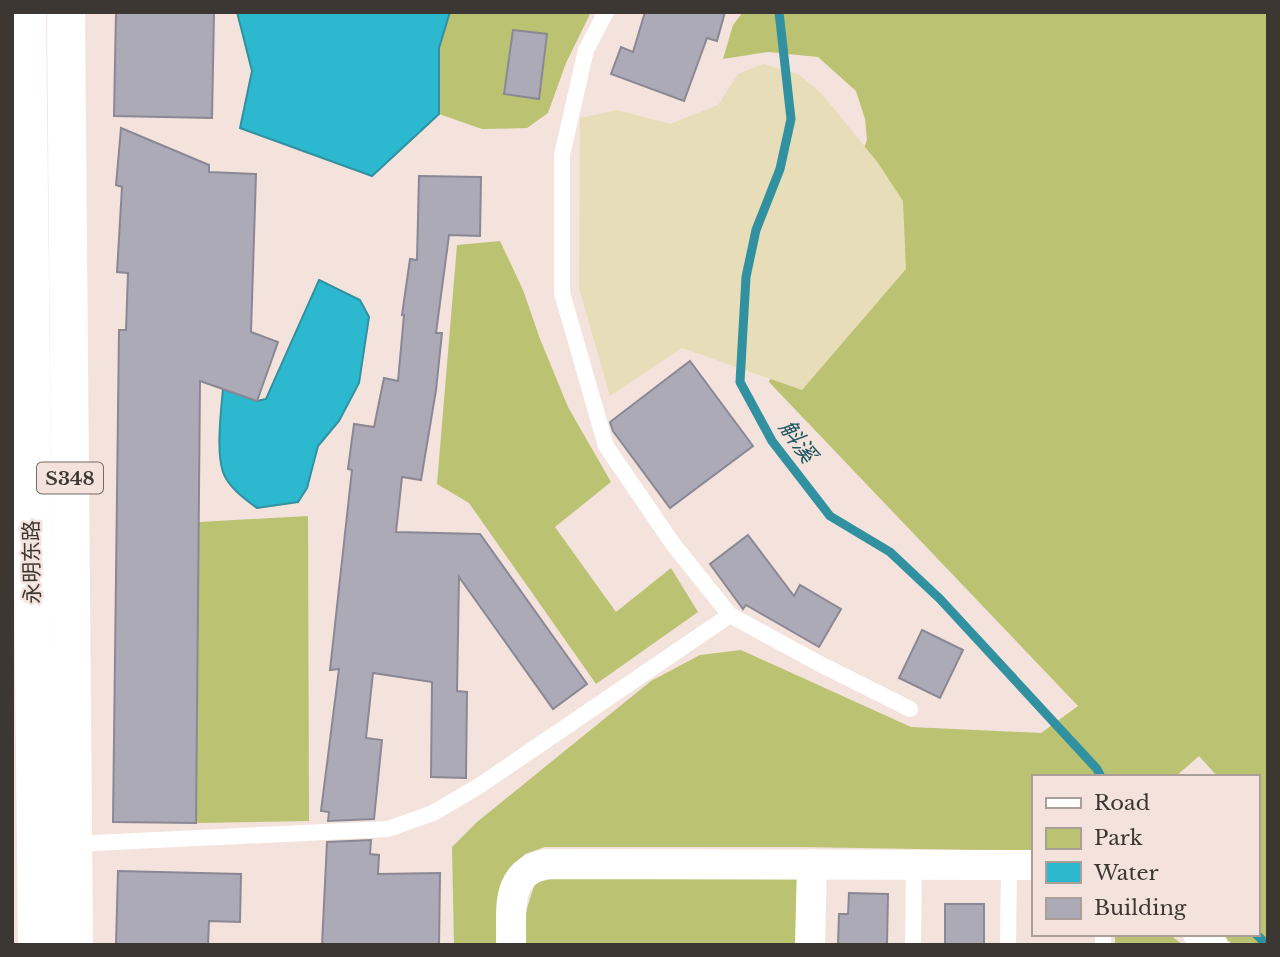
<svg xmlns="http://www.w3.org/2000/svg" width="1280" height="957" viewBox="0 0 1280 957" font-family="'Libre Baskerville','Noto Sans SC',serif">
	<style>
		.green { fill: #bbc272 }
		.sand { fill: #e7ddb8 }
		.water { fill: #2cb8ce; stroke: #3191a0; stroke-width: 2 }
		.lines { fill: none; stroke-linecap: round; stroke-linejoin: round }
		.stream { stroke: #3191a0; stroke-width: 9 }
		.building { fill: #adaab8; stroke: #8a8895; stroke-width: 2 }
		.lane { stroke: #fff; stroke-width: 16 }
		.street { stroke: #fff; stroke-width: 30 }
		.primary { stroke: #fff; stroke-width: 38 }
		.labels { text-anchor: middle; stroke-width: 5; stroke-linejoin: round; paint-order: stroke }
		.shield { fill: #f3e3dc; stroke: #746b66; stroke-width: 2 }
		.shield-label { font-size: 19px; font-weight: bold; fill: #3d3734 }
		.street-label { font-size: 21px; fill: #3d3734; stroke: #f3e3dc }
		.water-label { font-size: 23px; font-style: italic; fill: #215760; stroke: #f3e3dc }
	</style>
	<rect width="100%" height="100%" fill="#f3e3dc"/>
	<g class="green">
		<path d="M 450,12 L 591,12 L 566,63 L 548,113 L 527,128 L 482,129 L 439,114 L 439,48 Z"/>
		<path d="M 743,12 L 1268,12 L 1268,945 L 1234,945 L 1219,934 L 1257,934 L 1257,777 L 1218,777 L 1199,756 L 1175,777 L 1033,777 L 1033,851 L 802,847 L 545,847 L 525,854 L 510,869 L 498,945 L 454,945 L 452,847 L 477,822 L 651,681 L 700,655 L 741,650 L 911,727 L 1041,733 L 1078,706 L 769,382 L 867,140 L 865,119 L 856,91 L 818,57 L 768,52 L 723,59 L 733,25 Z"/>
		<path d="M 500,241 L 523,290 L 540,339 L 568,407 L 611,482 L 555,527 L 616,612 L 671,568 L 698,612 L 596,684 L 469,503 L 437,484 L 457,245 Z"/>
		<path d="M 308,516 L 309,821 L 196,823 L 199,522 Z"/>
		<path d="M 555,878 L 802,878 L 801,945 L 523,945 L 523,921 L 535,883 Z"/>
		<path d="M 1115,934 L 1169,934 L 1183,945 L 1115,945 Z"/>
	</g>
	<path class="sand" d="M 763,64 L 798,74 L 822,94 L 878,163 L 903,201 L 906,269 L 802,390 L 682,348 L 610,396 L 579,288 L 580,118 L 617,110 L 670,124 L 718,105 L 738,74 Z"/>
	<g class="water">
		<path d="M 237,12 L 450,12 L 439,48 L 439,114 L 372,176 L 240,128 L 252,71 Z"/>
		<path d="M 319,280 L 360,300 L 369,317 L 359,383 L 339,421 L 318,446 L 307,488 L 298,502 L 257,508 C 245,499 228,487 223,472 C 216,452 221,411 223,389 L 257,401 L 266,399 Z"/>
	</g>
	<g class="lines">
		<g class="stream">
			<path d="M 779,12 L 791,119 L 780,169 L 756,230 L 746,277 L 740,382 L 772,441 L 830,516 L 890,552 L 940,599 L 1097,769 L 1101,777"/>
			<path d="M 1256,934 L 1267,945"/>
		</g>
	</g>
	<g class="building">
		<path d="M 116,12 L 214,12 L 212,118 L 114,116 Z"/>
		<path d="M 645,12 L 725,12 L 717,41 L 707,38 L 684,101 L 611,74 L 621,47 L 633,52 Z"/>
		<path d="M 513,30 L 547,34 L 539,99 L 504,94 Z"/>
		<path d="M 121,128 L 209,165 L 209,172 L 256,174 L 251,332 L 278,342 L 257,401 L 200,381 L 196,823 L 113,822 L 119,330 L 126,330 L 128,273 L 117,272 L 122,187 L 116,185 Z"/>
		<path d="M 419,176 L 481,177 L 480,236 L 449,235 L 436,333 L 442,333 L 436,390 L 421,480 L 402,477 L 396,532 L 480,534 L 587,684 L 553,709 L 459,577 L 457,691 L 467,692 L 466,778 L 431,777 L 432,682 L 373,673 L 366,738 L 382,740 L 374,819 L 328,821 L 329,812 L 321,811 L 339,669 L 330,670 L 352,470 L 348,469 L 354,424 L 374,427 L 384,378 L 398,381 L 404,315 L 402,315 L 410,259 L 417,260 Z"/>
		<path d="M 690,361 L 753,446 L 670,508 L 613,431 L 610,422 Z"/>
		<path d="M 748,535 L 794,596 L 800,585 L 841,609 L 819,647 L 746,605 L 743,609 L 710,564 Z"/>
		<path d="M 922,630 L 963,650 L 940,698 L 899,678 Z"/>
		<path d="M 371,840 L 370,854 L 379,855 L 378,874 L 440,873 L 439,945 L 322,945 L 327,842 Z"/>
		<path d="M 118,871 L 241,874 L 240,922 L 209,921 L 208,945 L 116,945 Z"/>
		<path d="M 849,893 L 888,894 L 887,945 L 838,945 L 839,914 L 848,914 Z"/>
		<rect x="945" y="904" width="39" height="41"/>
	</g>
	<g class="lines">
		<g class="lane">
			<path d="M 606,12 L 586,50 L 562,155 L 562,293 L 606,446 L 673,544 L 730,615"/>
			<path d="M 73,844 L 388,829 L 433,813 L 479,786 L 730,615 L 818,663 L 910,709"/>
			<path d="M 913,945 L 914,865"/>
			<path d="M 1008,945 L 1009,865"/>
			<path d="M 1103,945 L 1103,934"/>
		</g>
		<g class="street">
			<path d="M 1198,934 L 1213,945"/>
			<path d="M 511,945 C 512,910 504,874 545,864 L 1033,865"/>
			<path d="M 810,945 L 812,864"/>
		</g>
		<g class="primary">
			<path d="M 27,12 L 37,945"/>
			<path d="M 66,12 L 74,945"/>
		</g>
	</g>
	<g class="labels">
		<rect class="shield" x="37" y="462.5" width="66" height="31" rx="5"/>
		<g class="shield-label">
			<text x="70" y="485">S348</text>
		</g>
		<g class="street-label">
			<text transform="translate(32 562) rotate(-91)" y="7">永明东路</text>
		</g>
		<g class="water-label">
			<text transform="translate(798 441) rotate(55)" y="8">斛溪</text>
		</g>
	</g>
	<rect width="1280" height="957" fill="none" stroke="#3d3734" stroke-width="28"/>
	<rect x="1032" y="775" width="228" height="161" fill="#f3e3dc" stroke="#aa9e99" stroke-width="2"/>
	<rect x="1046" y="798" width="35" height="10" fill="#ffffff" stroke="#aa9e99" stroke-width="2"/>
	<text x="1094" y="810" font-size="21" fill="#3d3734">Road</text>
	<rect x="1046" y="828" width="35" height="21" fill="#bbc272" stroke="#aa9e99" stroke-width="2"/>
	<text x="1094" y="845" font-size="21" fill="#3d3734">Park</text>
	<rect x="1046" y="862" width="35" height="21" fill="#2cb8ce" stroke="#aa9e99" stroke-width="2"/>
	<text x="1094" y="880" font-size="21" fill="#3d3734">Water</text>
	<rect x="1046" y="898" width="35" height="21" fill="#adaab8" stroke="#aa9e99" stroke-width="2"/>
	<text x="1094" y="915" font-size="21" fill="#3d3734">Building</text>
</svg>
